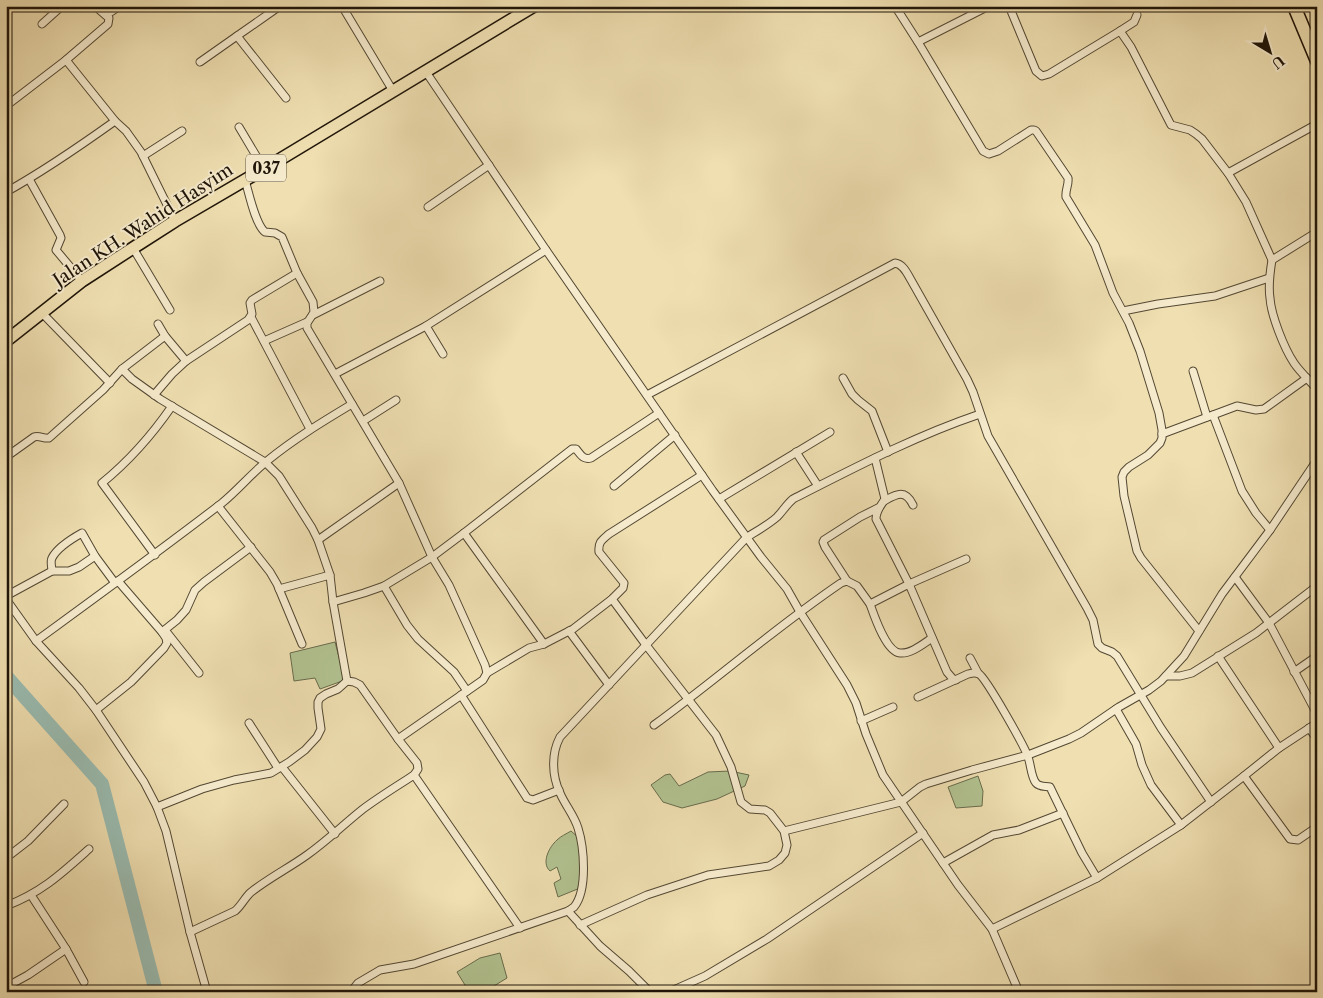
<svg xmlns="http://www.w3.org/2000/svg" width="1323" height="998" viewBox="0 0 1323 998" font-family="'Libre Caslon Text',serif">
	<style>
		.green { fill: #b2c391; stroke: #686c4d }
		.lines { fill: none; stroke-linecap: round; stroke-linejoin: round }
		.river { stroke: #9abcb1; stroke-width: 14 }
		.street-casing { stroke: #534833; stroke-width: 9 }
		.primary-casing { stroke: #1f1509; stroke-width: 14 }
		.highway-casing { stroke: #1f1509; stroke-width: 15 }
		.street { stroke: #f5eacc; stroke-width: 7 }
		.primary { stroke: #efdfb1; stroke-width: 11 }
		.highway { stroke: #efdfb1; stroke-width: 12 }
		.labels { text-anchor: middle; stroke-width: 4; stroke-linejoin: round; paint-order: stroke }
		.shield { fill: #f5eacc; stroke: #5f5544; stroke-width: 1 }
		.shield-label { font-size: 16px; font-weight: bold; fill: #1f1509 }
		.street-label { font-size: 18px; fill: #1f1509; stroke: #f5eacc }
	</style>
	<rect width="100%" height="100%" fill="#efdfb1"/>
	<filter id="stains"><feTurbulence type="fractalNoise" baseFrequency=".004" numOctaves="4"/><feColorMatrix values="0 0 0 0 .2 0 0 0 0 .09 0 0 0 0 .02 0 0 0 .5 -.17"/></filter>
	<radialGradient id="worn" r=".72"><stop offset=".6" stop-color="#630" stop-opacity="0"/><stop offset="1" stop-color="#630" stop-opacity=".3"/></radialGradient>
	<g class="green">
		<path d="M 335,642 L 345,680 L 320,689 L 315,678 L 294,681 L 290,653 Z"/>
		<path d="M 730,771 L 749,775 L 745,786 L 717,799 L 682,808 L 663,802 L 651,785 L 665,775 L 670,774 L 679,786 L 708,772 Z"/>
		<path d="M 978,776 L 983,791 L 982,806 L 956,808 L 948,787 Z"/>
		<path d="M 571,831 L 579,838 L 586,851 L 580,888 L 558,897 L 554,883 L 561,879 L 557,867 L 550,871 C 541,863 549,847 557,840 C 561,836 566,834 571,831 Z"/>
		<path d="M 500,953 L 507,978 L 484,992 L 468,990 L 457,972 L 480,958 Z"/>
	</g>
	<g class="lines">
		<path class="river" d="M 6,676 L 102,784 L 156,992"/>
		<defs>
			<g id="street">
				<path d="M 280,6 L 237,36 L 286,98"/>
				<path d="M 342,6 L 393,91"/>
				<path d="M 895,6 L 918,42 L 983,151 L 989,154 L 998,151 L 1031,130 L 1034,130 L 1036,131 L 1068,178 C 1069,185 1065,190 1066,197 L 1095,245 L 1113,293 L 1129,323 L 1140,351 L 1159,413 L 1162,430 L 1162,438 L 1160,443 L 1148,455 L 1129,467 L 1124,472 L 1122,477 L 1124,496 L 1137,551 L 1141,558 L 1199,631"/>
				<path d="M 1009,6 L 1036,71 L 1042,76 L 1049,74 L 1120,31 L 1131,47 L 1171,125 L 1190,130 L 1196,134 L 1202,139 L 1228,173 L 1246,202 L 1272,260 L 1317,232"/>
				<path d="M 106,15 L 120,6"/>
				<path d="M 42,24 L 62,6"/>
				<path d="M 1120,31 L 1134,22 L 1137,15"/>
				<path d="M 918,42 L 989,6"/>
				<path d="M 66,60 L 115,121"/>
				<path d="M 200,62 L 237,36"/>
				<path d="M 426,72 L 546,250 L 713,491 L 761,557 L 787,589 L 800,612 L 847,685 L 856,703 L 866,734 L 883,775 L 958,885 L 992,929 L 1019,992"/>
				<path d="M 6,106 L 66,60 L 108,24 L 109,18 L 95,6"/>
				<path d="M 239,127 L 264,169"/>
				<path d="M 143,156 L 182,131"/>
				<path d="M 1228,173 L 1317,124"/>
				<path d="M 29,179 L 60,235 L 61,238 L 56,250 L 82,281"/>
				<path d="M 6,192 C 44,171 80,146 115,121 L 126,131 L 141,152 L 175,221"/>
				<path d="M 428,207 L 489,165"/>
				<path d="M 133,248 L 170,310"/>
				<path d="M 1272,260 C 1270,272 1268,285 1270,298 C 1271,315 1284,348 1294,363 C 1300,372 1309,380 1317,389"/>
				<path d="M 1123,311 L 1158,304 L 1215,296 L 1269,278"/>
				<path d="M 42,313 L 110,383"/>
				<path d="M 313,315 L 380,281"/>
				<path d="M 251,317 L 310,429"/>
				<path d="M 158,324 L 165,336 L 186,361"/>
				<path d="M 426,326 L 443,354"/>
				<path d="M 264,341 L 307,322"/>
				<path d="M 122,369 L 165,336"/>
				<path d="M 1193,371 L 1207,417"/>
				<path d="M 335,374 L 426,326 L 546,250"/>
				<path d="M 843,378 L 852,394 L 858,400 L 872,411 L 888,452"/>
				<path d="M 154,395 L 172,374 L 186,361 L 248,320 L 252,314 L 250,303 L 252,300 L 297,273"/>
				<path d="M 647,395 L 895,263 C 903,264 907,273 911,280 L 967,379 L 973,392 L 988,436 L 1087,608 L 1093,620 L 1098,644 L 1102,648 L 1112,652 L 1117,656 L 1161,728 L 1211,802"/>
				<path d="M 1213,415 L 1242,491 L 1256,513 L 1270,530"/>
				<path d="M 363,421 L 396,400"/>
				<path d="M 1162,434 L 1237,406 L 1256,410 L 1264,409 L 1307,378"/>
				<path d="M 796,452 L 818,486"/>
				<path d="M 6,457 L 34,437 C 39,435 44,439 49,438 L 103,390 L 122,369 L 132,379 L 160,399 L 265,462 L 279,476 L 312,528 L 318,540 L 330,575 L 333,602 L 347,681 L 354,682 L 360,685 L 398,739"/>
				<path d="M 875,458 L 885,499 C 881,506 876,510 876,519 L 909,584 L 947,672 L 953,679 L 956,680"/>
				<path d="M 614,486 L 675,435"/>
				<path d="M 719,499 L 830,432"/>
				<path d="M 884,501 C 897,494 905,489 913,505"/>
				<path d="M 218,506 L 270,572 L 277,584 L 302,644"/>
				<path d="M 464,533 L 544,644"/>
				<path d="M 318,540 L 399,483"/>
				<path d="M 155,555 L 102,483 C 129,461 152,435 172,406"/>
				<path d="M 52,571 C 52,567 50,562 52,558 C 57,548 73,538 82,533 L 95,556 L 115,583"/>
				<path d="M 1235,577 L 1269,623 L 1317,714"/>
				<path d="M 118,581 L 162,632"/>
				<path d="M 847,581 L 825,547 L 823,542 L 824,540 L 860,517 L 878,508"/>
				<path d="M 384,586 L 407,625 L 418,639 L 454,672 L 467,691"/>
				<path d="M 279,589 L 330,575"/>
				<path d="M 6,596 L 52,571 L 69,571 L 79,567 L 95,556"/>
				<path d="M 6,599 L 36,641 L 79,688 L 96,710 L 144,782 L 157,807 L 166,831 L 190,932 L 207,992"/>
				<path d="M 333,602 L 364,593 L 384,586 L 432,557 L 464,533 L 572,449 L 576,449 C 581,455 583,460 591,458 L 659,413"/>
				<path d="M 870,604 C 874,615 886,652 900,653 C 911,654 923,644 932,638"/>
				<path d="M 165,630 L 199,673"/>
				<path d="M 569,631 L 609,685"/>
				<path d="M 36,641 C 99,595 161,550 222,503 C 238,490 251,474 267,461 C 294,439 322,422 352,404"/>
				<path d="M 1218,656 L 1279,748"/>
				<path d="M 970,658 L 978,673"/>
				<path d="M 1294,672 L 1317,656"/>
				<path d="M 487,673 L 529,648 L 544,644 L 573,629 L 612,599 L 623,588 L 624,583 L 599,552 C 598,542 602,540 609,534 L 702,475"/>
				<path d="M 1166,676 L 1180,676 L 1192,673 L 1256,633 L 1317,586"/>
				<path d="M 461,695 L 527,798 L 533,800 L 559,790"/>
				<path d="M 918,697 L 968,674 C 972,673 975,672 979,674 C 986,678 1025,747 1028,757 C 1031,765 1031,777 1036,783 C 1039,787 1045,786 1050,787 L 1082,853 L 1097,878"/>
				<path d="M 1116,709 L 1136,744 L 1142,765 L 1151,785 L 1181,825"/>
				<path d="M 96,710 L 131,682 L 164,648 L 167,643 L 166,638 L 162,632 L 177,620 L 186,610 L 195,590 L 204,582 L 251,547"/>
				<path d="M 861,721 L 893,707"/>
				<path d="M 249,723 L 278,768"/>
				<path d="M 654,725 C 717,679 776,627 841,583 L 847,581 L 857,586 L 870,604 L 909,584 L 966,559"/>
				<path d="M 1309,728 L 1317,739"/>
				<path d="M 282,767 L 335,834"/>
				<path d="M 414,775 L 520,928"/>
				<path d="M 1244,776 L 1279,748 L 1317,723"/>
				<path d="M 157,807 L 202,789 L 234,780 L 271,773 L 289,762 L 305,750 L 317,737 L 321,729 L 318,708 L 318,702 L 320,698 L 326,694 L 338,689 L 347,681"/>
				<path d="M 784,831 L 901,802 L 920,787 L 926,784 L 972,770 L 1028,755 L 1069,739 L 1081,733 L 1119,707 L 1149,690 L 1161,681 L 1184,656 L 1222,594 L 1270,530 L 1317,460"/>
				<path d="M 6,858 L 28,841 L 64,804"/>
				<path d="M 943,863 L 993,835 L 1019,830 L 1063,813"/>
				<path d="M 6,906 C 42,892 61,874 89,849"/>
				<path d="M 568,911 L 600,946 L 629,971 L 650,992"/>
				<path d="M 580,925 L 647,895 L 708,875 L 769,866 L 779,860 L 785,853 L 787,845 L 784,831 L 770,813 L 765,810 L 750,809 L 741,802 L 731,767 L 716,735 L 646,645 L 612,599"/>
				<path d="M 992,929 L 1097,878 L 1181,825 L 1244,776 L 1290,839 L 1298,840 L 1317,827"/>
				<path d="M 190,932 L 235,911 C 241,906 244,899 250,893 C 267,879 289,868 307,855 C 327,841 344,824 363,809 C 379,797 397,786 414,775 L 418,769 L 417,763 L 398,739 L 483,680 L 487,673 L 485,665 L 449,585 L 432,557 L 399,483 L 307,328 L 307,323 L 311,317 L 314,312 L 313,302 L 297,273 L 282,237 L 275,233 L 265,232 C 255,224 249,193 245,180"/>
				<path d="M 66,949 L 84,982"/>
				<path d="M 6,987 L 28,975 L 66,949 L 31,895"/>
				<path d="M 351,992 L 358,983 L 380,970 L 414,964 L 568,911 C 570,910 572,908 574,907 C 588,890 584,847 578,828 C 574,815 565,805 560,793 C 552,776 551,754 560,737 L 747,537 C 757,531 768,525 777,517 C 783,511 786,505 793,499 C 854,468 915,436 980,414"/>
				<path d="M 669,992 L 705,976 L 767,939 L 923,833"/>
			</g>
			<path id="primary" d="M 6,341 L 82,281 L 133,248 L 175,221 L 264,169 L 534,6"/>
			<path id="highway" d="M 1294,6 L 1317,61"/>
		</defs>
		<use href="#street" class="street-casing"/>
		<use href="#primary" class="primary-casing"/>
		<use href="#highway" class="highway-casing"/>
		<use href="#street" class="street"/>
		<use href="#primary" class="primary"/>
		<use href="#highway" class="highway"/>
	</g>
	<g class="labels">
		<rect class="shield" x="246" y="154.5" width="40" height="27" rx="4"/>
		<g class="shield-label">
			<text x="266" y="174">037</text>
		</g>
		<g class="street-label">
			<text transform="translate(143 225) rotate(-33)" y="6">Jalan KH. Wahid Hasyim</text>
		</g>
	</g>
	<rect width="1323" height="998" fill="none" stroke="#efdfb1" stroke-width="25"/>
	<rect x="8" y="8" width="1308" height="983" fill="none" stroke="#1f1509" stroke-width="2.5"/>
	<rect x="12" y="12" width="1298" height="973" fill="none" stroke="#1f1509"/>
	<g transform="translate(1270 52) rotate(142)" stroke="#f5eacc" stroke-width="4" paint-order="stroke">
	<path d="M0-4L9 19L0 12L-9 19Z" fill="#1f1509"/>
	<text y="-8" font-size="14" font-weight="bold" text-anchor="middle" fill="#1f1509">U</text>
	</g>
	<rect width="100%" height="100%" filter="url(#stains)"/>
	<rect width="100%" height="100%" fill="url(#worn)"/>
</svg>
